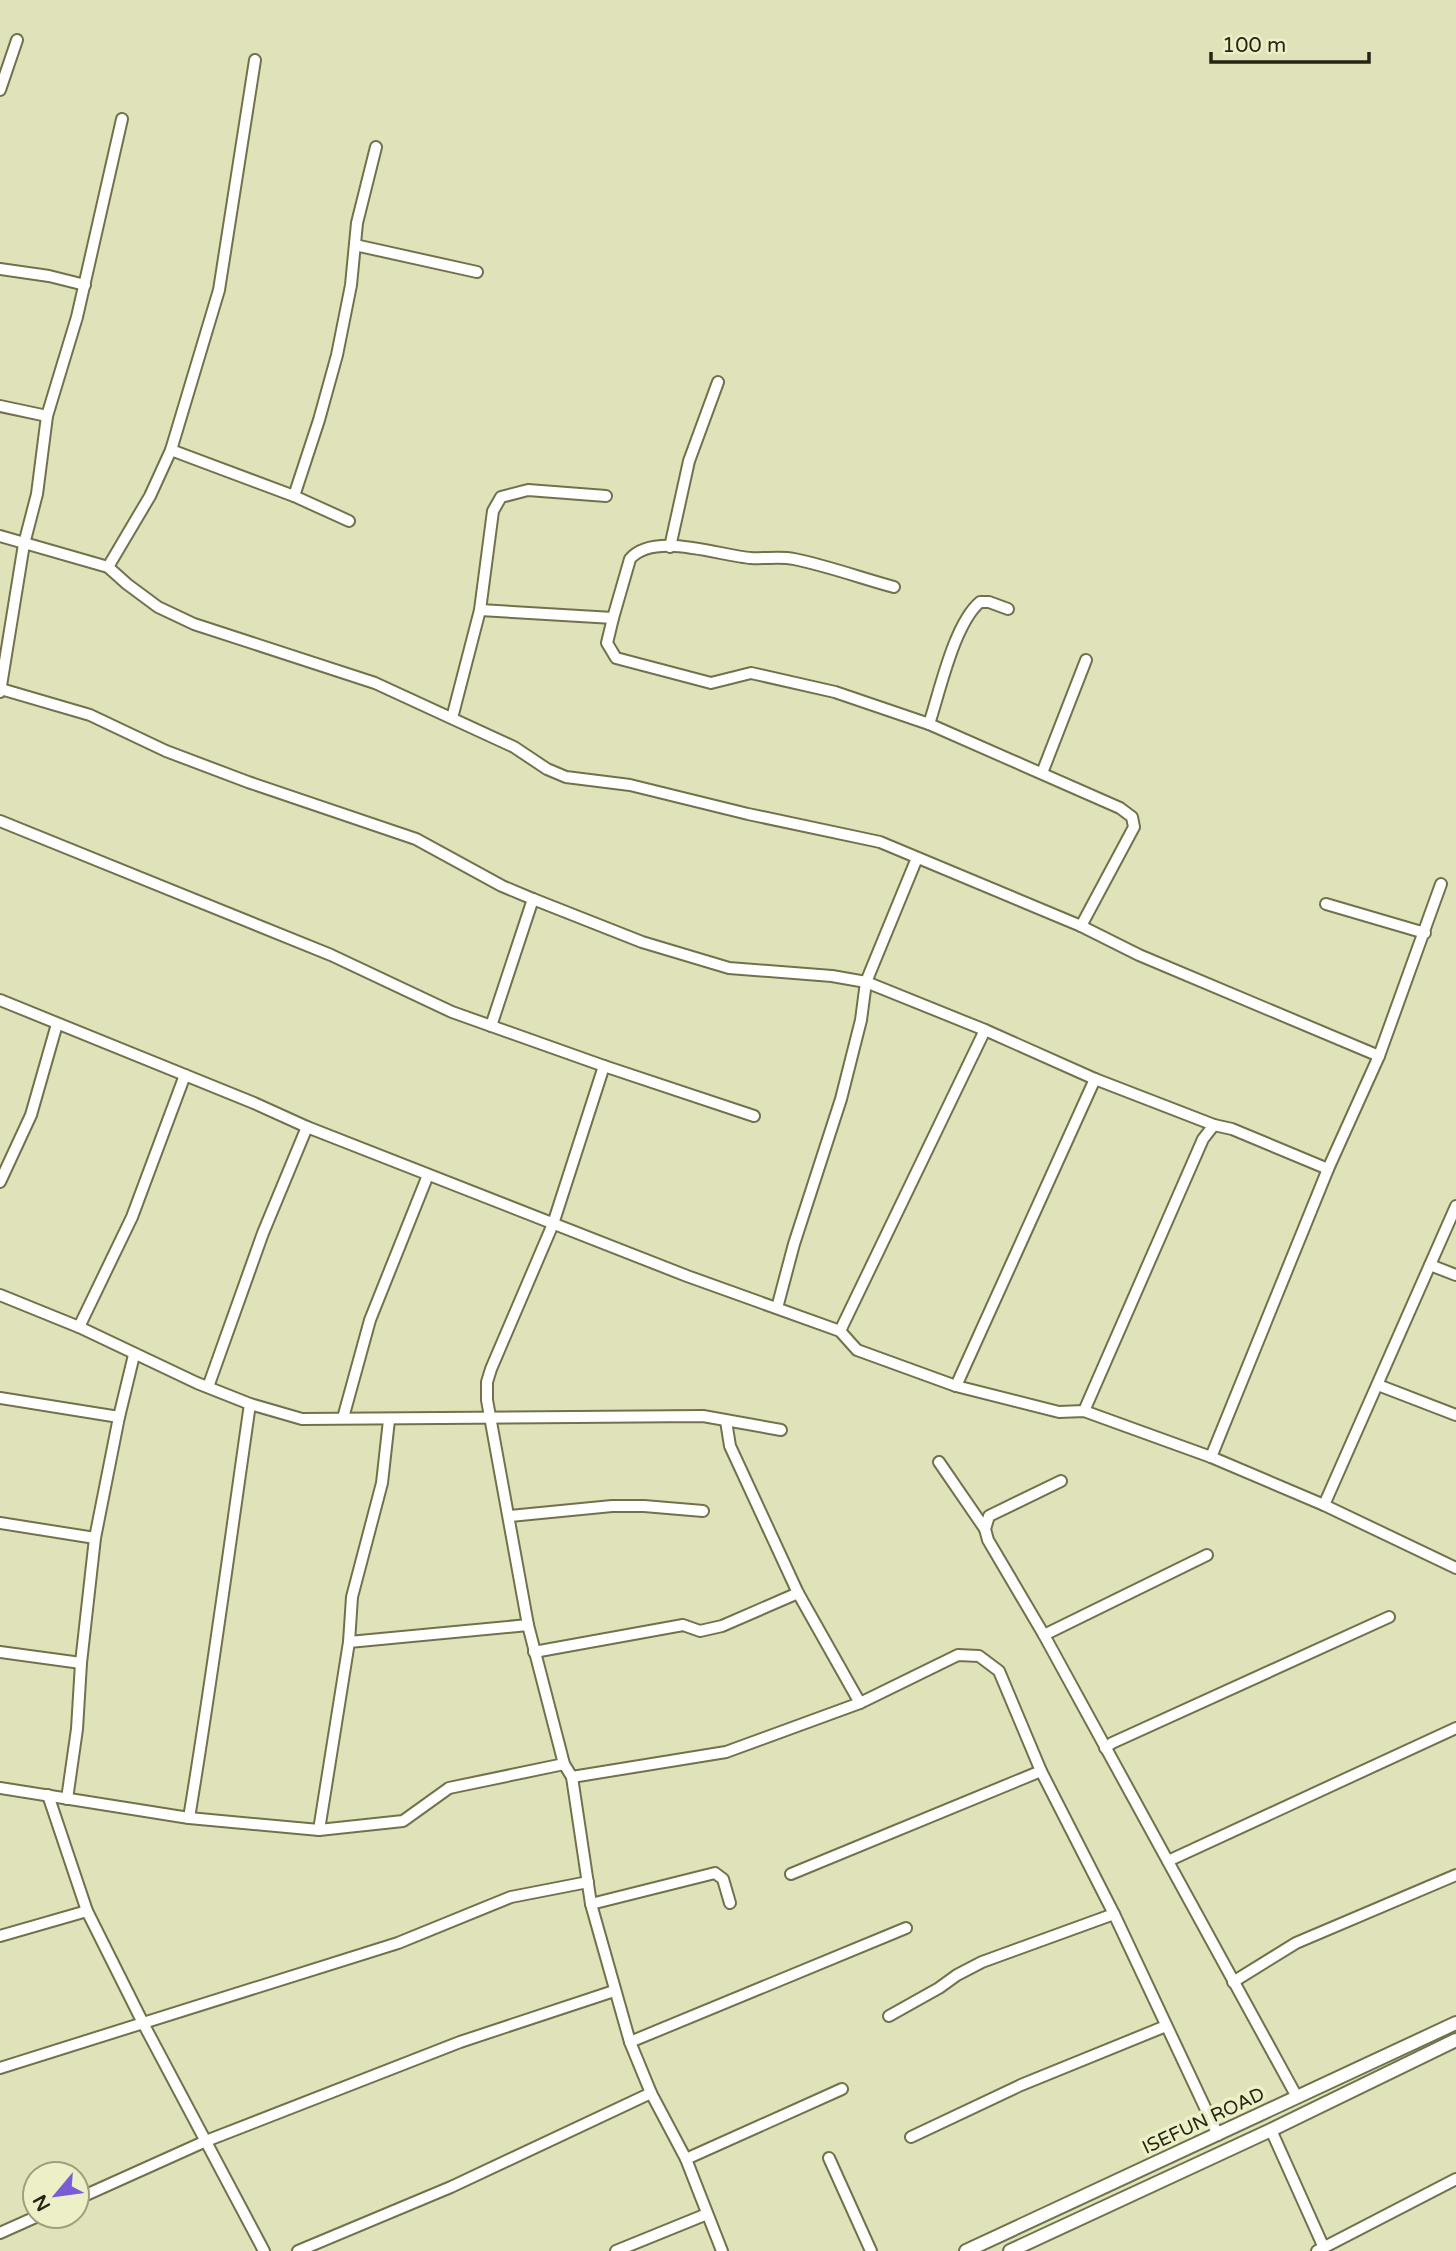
<svg xmlns="http://www.w3.org/2000/svg" width="1456" height="2251" viewBox="0 0 1456 2251" font-family="'Varela Round',sans-serif">
	<style>
		.lines { fill: none; stroke-linecap: round; stroke-linejoin: round }
		.minor-casing { stroke: #70724c; stroke-width: 14 }
		.tertiary-casing { stroke: #70724c; stroke-width: 16 }
		.minor { stroke: #fff; stroke-width: 10 }
		.tertiary { stroke: #fff; stroke-width: 12 }
		.labels { text-anchor: middle; stroke-width: 7; stroke-linejoin: round; paint-order: stroke }
		.street-label { font-size: 19px; fill: #242515; stroke: #edf0c6 }
	</style>
	<rect width="100%" height="100%" fill="#e0e3b9"/>
	<g class="lines">
		<defs>
			<g id="minor">
				<path d="M 0,90 L 17,40"/>
				<path d="M 355,245 L 477,272"/>
				<path d="M 0,269 L 49,276 L 85,285"/>
				<path d="M 0,406 L 47,416"/>
				<path d="M 171,450 L 294,496 L 349,521"/>
				<path d="M 294,496 L 319,420 L 337,355 L 351,285 L 357,223 L 376,147"/>
				<path d="M 0,536 L 108,567 L 127,584 L 158,607 L 194,624 L 375,683 L 514,747 L 547,769 L 566,777 L 630,785 L 748,814 L 880,842 L 1081,926 L 1139,955 L 1379,1056"/>
				<path d="M 670,547 L 689,461 L 718,382"/>
				<path d="M 108,567 L 150,496 L 171,450 L 219,290 L 255,60"/>
				<path d="M 480,610 L 613,618 L 607,643 L 616,658 L 711,683 L 751,673 L 835,692 L 929,724 L 1120,808 L 1132,817 L 1134,827 L 1081,926"/>
				<path d="M 613,618 L 630,559 C 654,531 720,556 751,558 C 765,559 780,556 794,559 C 828,566 861,578 894,587"/>
				<path d="M 1,689 L 90,715 L 166,751 L 248,782 L 416,839 L 502,886 L 533,899 L 491,1026"/>
				<path d="M 0,692 L 24,544 L 37,494 L 47,416 L 77,317 L 122,119"/>
				<path d="M 452,718 L 480,610 L 493,511 L 501,497 L 528,490 L 606,496"/>
				<path d="M 929,724 C 940,691 954,624 980,602 L 989,602 L 1008,609"/>
				<path d="M 1042,773 L 1086,660"/>
				<path d="M 0,821 L 331,955 L 452,1012 L 604,1066 L 754,1116"/>
				<path d="M 533,899 L 642,942 L 729,968 L 832,976 L 866,982 L 985,1030 L 1095,1079 L 1214,1125"/>
				<path d="M 1326,904 L 1425,933"/>
				<path d="M 0,1000 L 254,1103 L 307,1127 L 687,1276 L 840,1331 L 857,1350 L 956,1386 L 1059,1412 L 1084,1411 L 1211,1457 L 1324,1505 L 1456,1568"/>
				<path d="M 604,1066 L 553,1224 L 491,1369 L 487,1382 L 487,1400 L 528,1625 L 564,1764 L 572,1777 L 591,1904 L 630,2042 L 651,2093 L 686,2159 L 722,2251"/>
				<path d="M 0,1182 L 31,1115 L 57,1024"/>
				<path d="M 1430,1265 L 1456,1275"/>
				<path d="M 0,1295 L 79,1327 L 197,1383 L 250,1404 L 302,1419 L 703,1416 L 781,1430"/>
				<path d="M 777,1308 L 794,1244 L 841,1099 L 861,1020 L 866,982 L 917,858"/>
				<path d="M 79,1327 L 132,1217 L 185,1075"/>
				<path d="M 840,1331 L 985,1030"/>
				<path d="M 1378,1385 L 1456,1415"/>
				<path d="M 956,1386 L 1095,1079"/>
				<path d="M 208,1387 L 263,1233 L 307,1127"/>
				<path d="M 0,1398 L 119,1417"/>
				<path d="M 1084,1411 L 1203,1139 L 1214,1125 L 1232,1129 L 1328,1169"/>
				<path d="M 343,1418 L 370,1320 L 428,1175"/>
				<path d="M 726,1421 L 730,1446 L 798,1593 L 860,1703"/>
				<path d="M 1211,1457 L 1328,1169 L 1379,1056 L 1441,884"/>
				<path d="M 939,1462 L 985,1529 L 988,1540 L 1044,1635 L 1297,2097"/>
				<path d="M 1324,1505 L 1456,1206"/>
				<path d="M 510,1516 L 612,1506 L 644,1506 L 703,1511"/>
				<path d="M 0,1523 L 95,1538"/>
				<path d="M 985,1529 L 989,1516 L 1061,1481"/>
				<path d="M 1044,1635 L 1207,1555"/>
				<path d="M 349,1642 L 528,1625"/>
				<path d="M 0,1652 L 81,1663"/>
				<path d="M 534,1652 L 683,1625 L 700,1631 L 722,1626 L 798,1593"/>
				<path d="M 1105,1748 L 1112,1743 L 1389,1617"/>
				<path d="M 572,1777 L 726,1752 L 860,1703 L 958,1655 L 979,1656 L 999,1671 L 1041,1771 L 1114,1914 L 1218,2135"/>
				<path d="M 0,1788 L 189,1818 L 319,1830 L 403,1821 L 449,1788 L 564,1764"/>
				<path d="M 48,1795 L 87,1911 L 143,2023 L 264,2251"/>
				<path d="M 67,1799 L 77,1729 L 81,1663 L 95,1538 L 119,1417 L 134,1355"/>
				<path d="M 189,1818 C 212,1680 230,1542 250,1404"/>
				<path d="M 319,1830 L 349,1642 L 352,1597 L 382,1483 L 389,1420"/>
				<path d="M 1168,1861 L 1456,1728"/>
				<path d="M 791,1874 L 1041,1771"/>
				<path d="M 591,1904 L 715,1873 L 723,1879 L 730,1903"/>
				<path d="M 0,1936 L 87,1911"/>
				<path d="M 1233,1982 L 1296,1943 L 1456,1875"/>
				<path d="M 889,2016 L 939,1988 L 957,1975 L 982,1962 L 1114,1914"/>
				<path d="M 630,2042 L 906,1928"/>
				<path d="M 0,2068 L 398,1943 L 511,1897 L 588,1882"/>
				<path d="M 1271,2130 L 1324,2248"/>
				<path d="M 911,2137 L 1021,2085 L 1166,2026"/>
				<path d="M 829,2158 L 871,2251"/>
				<path d="M 686,2159 L 842,2089"/>
				<path d="M 77,2199 L 206,2141 L 460,2042 L 614,1991"/>
				<path d="M 0,2233 L 38,2216"/>
				<path d="M 298,2251 L 451,2187 L 651,2093"/>
				<path d="M 616,2251 L 707,2214"/>
				<path d="M 1317,2251 L 1456,2179"/>
			</g>
			<g id="tertiary">
				<path d="M 966,2251 L 1456,2023"/>
				<path d="M 1010,2251 L 1271,2130 L 1456,2040"/>
			</g>
		</defs>
		<use href="#minor" class="minor-casing"/>
		<use href="#tertiary" class="tertiary-casing"/>
		<use href="#minor" class="minor"/>
		<use href="#tertiary" class="tertiary"/>
	</g>
	<g class="labels">
		<g class="street-label">
			<text transform="translate(1203 2120) rotate(-25)" y="7">ISEFUN ROAD</text>
		</g>
	</g>
	<g transform="translate(56 2195) rotate(241)"><circle r="33" fill="#edf0c6" stroke="#9d9f7f" stroke-width="2"/>
	<path d="M0-5L12 26L0 18L-12 26Z" fill="#7a5cd6"/>
	<text y="-10" font-size="19" font-weight="bold" text-anchor="middle" fill="#242515">N</text>
	</g>
	<path d="M1211 52v10h158v-10" fill="none" stroke="#242515" stroke-width="3.5"/>
	<text x="1222" y="52" font-size="21" fill="#242515" stroke="#edf0c6" stroke-width="5" paint-order="stroke">100 m</text>
</svg>
